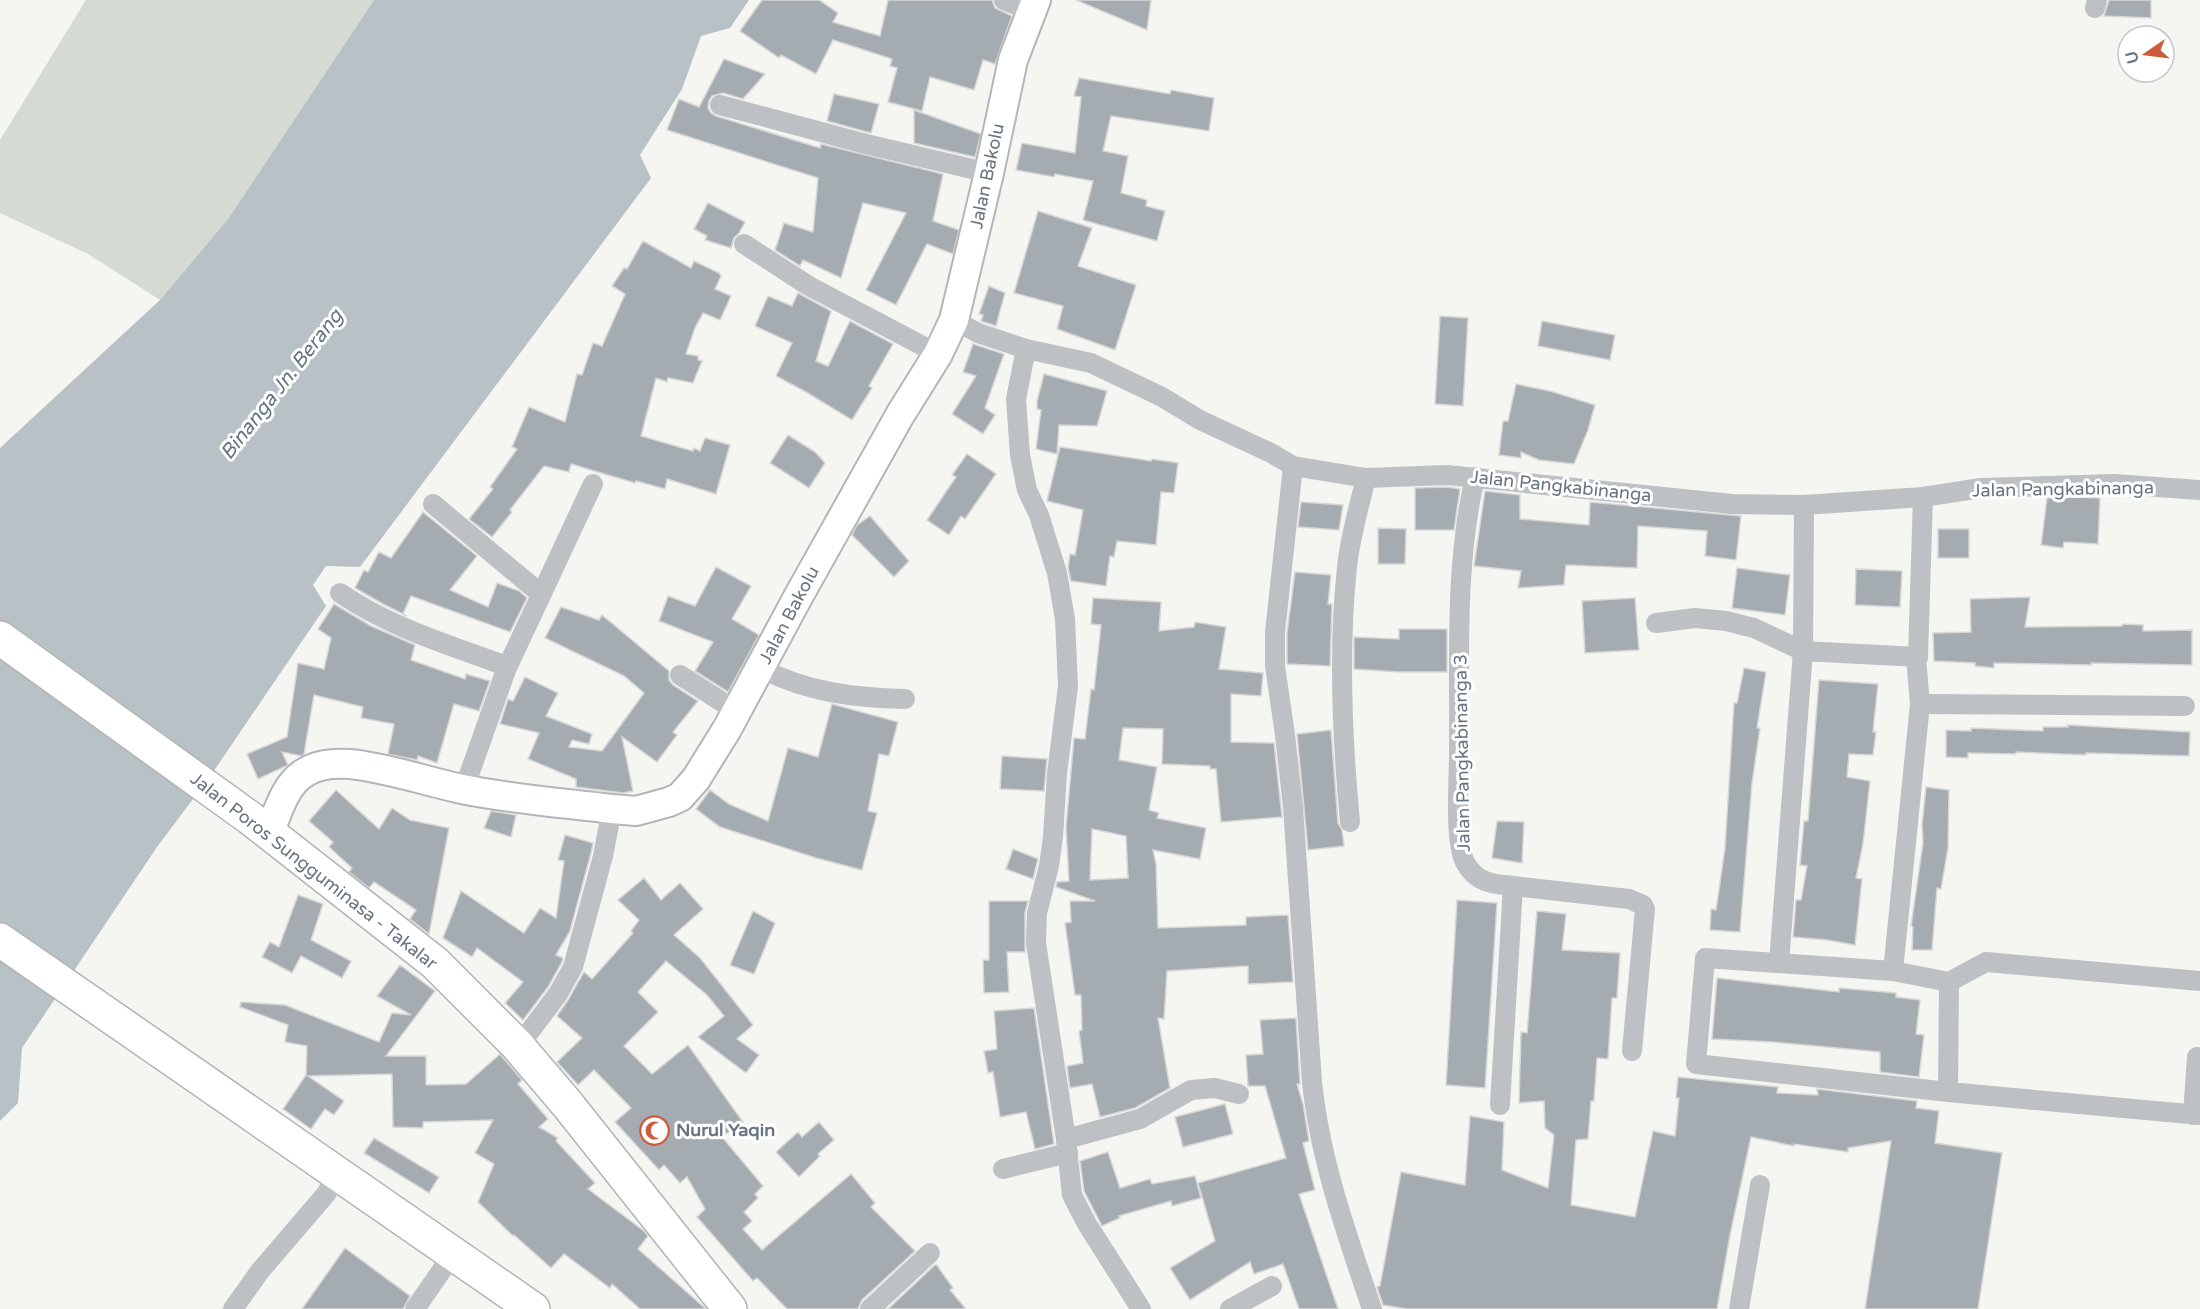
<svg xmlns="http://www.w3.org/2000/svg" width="2200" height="1309" viewBox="0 0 2200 1309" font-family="'Varela Round',sans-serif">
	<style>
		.green { fill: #d5dad2 }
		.water { fill: #b8c1c5 }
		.building { fill: #a5acb1; stroke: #d7d7d5; stroke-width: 1.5; fill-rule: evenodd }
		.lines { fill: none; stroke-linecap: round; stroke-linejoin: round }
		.secondary-casing { stroke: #b2b6ba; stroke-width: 32 }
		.trunk-casing { stroke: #b1b4b7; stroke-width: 36 }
		.minor { stroke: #bdc1c4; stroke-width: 20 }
		.secondary { stroke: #fff; stroke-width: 28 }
		.trunk { stroke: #fff; stroke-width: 33 }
		.labels { text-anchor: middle; stroke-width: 6; stroke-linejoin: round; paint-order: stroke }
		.street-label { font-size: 18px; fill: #687580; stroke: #fff }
		.poi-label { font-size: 18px; font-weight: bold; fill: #687580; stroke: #fff; text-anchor: start }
		.water-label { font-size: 20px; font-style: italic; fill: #63767c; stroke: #fff }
	</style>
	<rect width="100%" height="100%" fill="#f5f5f2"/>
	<path class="green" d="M 86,0 L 374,0 L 228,219 L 160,300 L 88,254 L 0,213 L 0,140 Z"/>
	<path class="water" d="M 374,0 L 749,0 L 730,28 L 701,36 L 682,89 L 640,155 L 651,178 L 360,567 L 326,566 L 313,585 L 326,606 L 211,775 L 157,847 L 22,1048 L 18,1103 L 0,1121 L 0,448 L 160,300 L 228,219 Z"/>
	<g class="building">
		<path d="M 762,0 L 819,0 L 838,13 L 833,22 L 880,36 L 888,0 L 992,0 L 995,8 L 1012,16 L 995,64 L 983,60 L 974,90 L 930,77 L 922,111 L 888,102 L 897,68 L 890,66 L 892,59 L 833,40 L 816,74 L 781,55 L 779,58 L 740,31 Z"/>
		<path d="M 1076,0 L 1151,0 L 1147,30 Z"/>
		<path d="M 2109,0 L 2151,0 L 2151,18 L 2104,16 Z"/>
		<path d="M 724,59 L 765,74 L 743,99 L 723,93 L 712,96 L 709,101 L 708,108 L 711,113 L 716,116 L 820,148 L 821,144 L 943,174 L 933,221 L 959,230 L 953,254 L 927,244 L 896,305 L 866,290 L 906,213 L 863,203 L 841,278 L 803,260 L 800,266 L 775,250 L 784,223 L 813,232 L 818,178 L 667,130 L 679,99 L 699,107 Z"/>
		<path d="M 1079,78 L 1170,94 L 1171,90 L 1214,98 L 1209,131 L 1111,116 L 1103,151 L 1128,156 L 1121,193 L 1147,200 L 1146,206 L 1165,211 L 1157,241 L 1083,220 L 1093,181 L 1055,174 L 1054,177 L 1016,170 L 1022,143 L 1075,153 L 1081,97 L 1074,96 Z"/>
		<path d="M 834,94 L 879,104 L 871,133 L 827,121 Z"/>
		<path d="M 914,110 L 981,134 L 975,157 L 914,143 Z"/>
		<path d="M 708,203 L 745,222 L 739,233 L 734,238 L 731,248 L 705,240 L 707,236 L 694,229 Z"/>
		<path d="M 1038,211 L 1092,228 L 1078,266 L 1136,285 L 1115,350 L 1057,329 L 1063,306 L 1014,293 Z"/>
		<path d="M 643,241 L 691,268 L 694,261 L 719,273 L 721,276 L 715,289 L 731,296 L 720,320 L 703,313 L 695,328 L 686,354 L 698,356 L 698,360 L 702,361 L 693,383 L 668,378 L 667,382 L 656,378 L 641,436 L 693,451 L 694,448 L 700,451 L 705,438 L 730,445 L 716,494 L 667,479 L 665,489 L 636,481 L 635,483 L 571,464 L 569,472 L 544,466 L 510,510 L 512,512 L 492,537 L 469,519 L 493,489 L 490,487 L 517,449 L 512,447 L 529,407 L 565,422 L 577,374 L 582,375 L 593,343 L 602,346 L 625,294 L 612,286 L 624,268 L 627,269 Z"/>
		<path d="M 989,286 L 1005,293 L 996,326 L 981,321 L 983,315 L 979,314 Z"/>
		<path d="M 798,293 L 831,311 L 816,361 L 828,366 L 850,321 L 893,344 L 869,386 L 872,388 L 852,420 L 806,392 L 776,376 L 792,343 L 755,326 L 768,296 L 792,306 Z"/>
		<path d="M 1440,316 L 1468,318 L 1463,406 L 1435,404 Z"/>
		<path d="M 1542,321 L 1615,335 L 1610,360 L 1538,346 Z"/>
		<path d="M 973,344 L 1004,354 L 985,408 L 995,415 L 983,434 L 952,414 L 976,376 L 963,372 Z"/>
		<path d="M 1044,374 L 1107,391 L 1097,426 L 1059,425 L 1057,454 L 1036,449 L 1041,410 L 1037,409 L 1037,401 Z"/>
		<path d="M 1516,384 L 1550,391 L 1595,405 L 1588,430 L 1574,464 L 1539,460 L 1521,452 L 1521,458 L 1499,455 L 1503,421 L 1508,421 Z"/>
		<path d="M 788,435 L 815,452 L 825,463 L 809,488 L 770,463 Z"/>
		<path d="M 1060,447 L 1151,461 L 1152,459 L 1178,463 L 1174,493 L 1161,492 L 1156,545 L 1117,541 L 1114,557 L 1110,556 L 1106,586 L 1071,581 L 1068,568 L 1070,554 L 1075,555 L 1083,510 L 1047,501 Z"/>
		<path d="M 967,454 L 996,474 L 965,519 L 961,516 L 949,535 L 927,520 L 956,477 L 952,475 Z"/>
		<path d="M 1447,487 L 1460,489 L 1454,530 L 1415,530 L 1415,488 Z"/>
		<path d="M 1485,491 L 1520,495 L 1520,519 L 1589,525 L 1590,502 L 1741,516 L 1736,560 L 1705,556 L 1707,531 L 1638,526 L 1637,568 L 1566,565 L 1564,585 L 1518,588 L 1521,571 L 1474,566 Z"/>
		<path d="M 2078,497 L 2100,498 L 2098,544 L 2064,542 L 2063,548 L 2041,545 L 2047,498 Z"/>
		<path d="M 1301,502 L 1343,505 L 1339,530 L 1298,527 Z"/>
		<path d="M 423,512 L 477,556 L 450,590 L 488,607 L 497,583 L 519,591 L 527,598 L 510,632 L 411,596 L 403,614 L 407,616 L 383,604 L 355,588 L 364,570 L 368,572 L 379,552 L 391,558 Z"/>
		<path d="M 870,516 L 909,561 L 894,577 L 852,535 L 857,525 Z"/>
		<path d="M 1378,528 L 1406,529 L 1405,564 L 1378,564 Z"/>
		<rect x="1938" y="529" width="31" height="29"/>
		<path d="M 716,567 L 751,586 L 732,619 L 759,635 L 728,692 L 695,671 L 713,642 L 659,621 L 668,596 L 695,606 Z"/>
		<path d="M 1737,568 L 1790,575 L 1785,615 L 1732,608 Z"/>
		<path d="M 1856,569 L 1902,571 L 1900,607 L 1855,605 Z"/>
		<path d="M 1295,572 L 1331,575 L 1328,604 L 1332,604 L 1330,666 L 1287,664 L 1287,633 Z"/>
		<path d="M 2030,597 L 2025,627 L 2122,626 L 2123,624 L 2143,625 L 2143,631 L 2192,630 L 2192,665 L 2091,663 L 2091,665 L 1994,663 L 1994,668 L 1975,666 L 1975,663 L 1934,661 L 1933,633 L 1971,632 L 1970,599 Z"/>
		<path d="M 1093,598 L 1161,602 L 1159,631 L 1194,627 L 1195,622 L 1226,627 L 1219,669 L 1263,673 L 1261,696 L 1231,694 L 1231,742 L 1274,743 L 1282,817 L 1221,822 L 1216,769 L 1210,769 L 1210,766 L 1162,764 L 1163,729 L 1123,728 L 1119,760 L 1157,767 L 1149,810 L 1159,813 L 1157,818 L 1206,828 L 1200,859 L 1153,850 L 1156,864 L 1158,928 L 1246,925 L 1246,917 L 1288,915 L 1293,982 L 1248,984 L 1248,966 L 1167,971 L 1164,1019 L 1158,1018 L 1170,1088 L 1135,1108 L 1100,1117 L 1092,1084 L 1070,1088 L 1067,1066 L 1083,1063 L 1079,1031 L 1082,1030 L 1081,995 L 1075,995 L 1065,923 L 1071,922 L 1070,901 L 1095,901 L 1056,887 L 1057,882 L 1069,881 L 1066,827 L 1074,738 L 1085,739 L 1091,689 L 1094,690 L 1101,625 L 1091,624 ZM 1092,829 L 1126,836 L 1128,878 L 1090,880 Z"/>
		<path d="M 1635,598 L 1639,650 L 1585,653 L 1582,601 Z"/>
		<path d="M 334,604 L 371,626 L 415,645 L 411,660 L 465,679 L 466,674 L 490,681 L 479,711 L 454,704 L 437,763 L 418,756 L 417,760 L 388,754 L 394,724 L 361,718 L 363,707 L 314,695 L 304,754 L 302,756 L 282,752 L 288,765 L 258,779 L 247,754 L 287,737 L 298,663 L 324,669 L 331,638 L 318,629 Z"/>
		<path d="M 561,607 L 599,620 L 602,615 L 669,671 L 669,680 L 673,685 L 698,701 L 673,732 L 677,735 L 657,762 L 622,737 L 633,791 L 623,793 L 576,787 L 576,779 L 528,759 L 539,733 L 500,724 L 508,699 L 513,701 L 525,677 L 558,693 L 546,716 L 592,734 L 589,744 L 572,740 L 569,747 L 602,751 L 644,693 L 624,676 L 545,638 Z"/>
		<path d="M 1399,629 L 1447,629 L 1447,672 L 1399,672 L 1354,669 L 1354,637 L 1399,639 Z"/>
		<path d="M 1744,668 L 1766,672 L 1757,728 L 1760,728 L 1752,783 L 1740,932 L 1710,930 L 1711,909 L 1716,910 L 1725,848 L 1734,703 L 1737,703 Z"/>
		<path d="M 1819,680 L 1878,684 L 1873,732 L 1876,732 L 1873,755 L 1849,754 L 1847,777 L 1870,781 L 1863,844 L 1856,878 L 1862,879 L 1855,945 L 1827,940 L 1793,937 L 1796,900 L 1801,900 L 1807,866 L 1800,865 L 1804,821 L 1808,821 Z"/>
		<path d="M 832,704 L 898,722 L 889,756 L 879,754 L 868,811 L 877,813 L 862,870 L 816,858 L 720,827 L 696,809 L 710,790 L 729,804 L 768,821 L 788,748 L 818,757 Z"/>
		<path d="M 2068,725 L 2190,732 L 2189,756 L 2086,753 L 2086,755 L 2016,752 L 2016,754 L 1968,753 L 1968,758 L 1946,757 L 1946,730 L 1971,731 L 1971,728 L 2043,731 L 2043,727 L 2068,727 Z"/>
		<path d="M 1331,730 L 1338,823 L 1342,830 L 1344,846 L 1308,850 L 1297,734 Z"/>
		<path d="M 1002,756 L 1047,759 L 1044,791 L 1000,789 Z"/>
		<path d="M 1926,787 L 1949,790 L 1948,848 L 1941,889 L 1937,888 L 1932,950 L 1912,950 L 1913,927 L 1911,926 L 1923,843 L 1922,825 Z"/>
		<path d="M 336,790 L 379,829 L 392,808 L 410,820 L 449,828 L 429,934 L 410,919 L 416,910 L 374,882 L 369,888 L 349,872 L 352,868 L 329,847 L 333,842 L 309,821 Z"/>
		<path d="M 491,811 L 516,815 L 511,837 L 484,828 Z"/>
		<path d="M 1497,821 L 1524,822 L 1522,863 L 1492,858 Z"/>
		<path d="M 565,835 L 593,843 L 591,853 L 570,931 L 556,955 L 563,958 L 562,962 L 548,987 L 523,1020 L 505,1003 L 523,982 L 477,948 L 472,957 L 443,938 L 461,891 L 524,933 L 540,908 L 556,918 L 564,861 L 558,860 Z"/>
		<path d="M 1013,849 L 1038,859 L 1033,879 L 1006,869 Z"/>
		<path d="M 644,878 L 661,900 L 680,883 L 703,909 L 674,935 L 700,958 L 753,1025 L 737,1039 L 759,1055 L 746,1073 L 698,1037 L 724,1016 L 707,995 L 666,961 L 638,992 L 658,1012 L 624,1046 L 652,1074 L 688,1045 L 743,1122 L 722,1137 L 763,1186 L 755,1194 L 758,1198 L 744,1212 L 752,1221 L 743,1229 L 762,1250 L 851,1174 L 875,1203 L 871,1207 L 915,1251 L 862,1300 L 858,1309 L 787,1309 L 757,1278 L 753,1281 L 697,1217 L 705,1209 L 687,1177 L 680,1183 L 664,1165 L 659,1170 L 615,1122 L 631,1108 L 594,1070 L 578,1085 L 557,1062 L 582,1038 L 557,1016 L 568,1000 L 584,972 L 592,979 L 633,933 L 631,931 L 639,920 L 618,900 Z"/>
		<path d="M 298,895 L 323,904 L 311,940 L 351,961 L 342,978 L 301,956 L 292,973 L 262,957 L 270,942 L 279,947 Z"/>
		<path d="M 1457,900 L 1497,903 L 1485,1088 L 1446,1085 Z"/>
		<path d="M 989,901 L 1028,901 L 1025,913 L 1025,952 L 1007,952 L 1009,992 L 984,993 L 983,960 L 989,960 Z"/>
		<path d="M 753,911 L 775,923 L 754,974 L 730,965 Z"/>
		<path d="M 1537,911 L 1566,914 L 1562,950 L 1620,953 L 1617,998 L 1612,998 L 1608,1059 L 1597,1058 L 1594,1101 L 1591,1101 L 1588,1139 L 1576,1140 L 1571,1205 L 1635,1217 L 1653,1131 L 1675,1136 L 1679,1098 L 1676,1098 L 1678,1077 L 1778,1087 L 1777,1093 L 1818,1095 L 1817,1089 L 1917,1101 L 1916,1108 L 1939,1111 L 1935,1143 L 2002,1153 L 1978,1309 L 1865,1309 L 1891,1141 L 1848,1148 L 1848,1152 L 1794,1144 L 1794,1146 L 1751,1137 L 1730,1235 L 1717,1309 L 1407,1309 L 1383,1305 L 1377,1287 L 1380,1286 L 1401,1172 L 1465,1185 L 1470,1116 L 1504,1122 L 1502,1170 L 1548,1188 L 1554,1135 L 1545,1128 L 1544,1101 L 1519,1103 L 1521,1032 L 1527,1033 Z"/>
		<path d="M 400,965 L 435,991 L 386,1056 L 426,1056 L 426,1085 L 466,1084 L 500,1054 L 522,1080 L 518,1084 L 548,1119 L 539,1127 L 558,1138 L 556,1141 L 595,1183 L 588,1189 L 644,1231 L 648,1236 L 638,1249 L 706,1309 L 640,1309 L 612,1284 L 610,1288 L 564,1254 L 551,1268 L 514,1235 L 513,1236 L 478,1202 L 494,1164 L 475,1153 L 493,1120 L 423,1122 L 423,1128 L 393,1127 L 392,1074 L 308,1076 L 344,1101 L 334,1115 L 325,1109 L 311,1129 L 283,1109 L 306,1075 L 307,1046 L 285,1042 L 288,1025 L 240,1007 L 241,1002 L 285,1005 L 379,1042 L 392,1013 L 411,1015 L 377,996 Z"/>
		<path d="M 1717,978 L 1839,992 L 1839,988 L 1896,993 L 1896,997 L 1920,1000 L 1916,1034 L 1924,1035 L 1919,1077 L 1880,1072 L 1880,1052 L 1772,1042 L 1712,1039 Z"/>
		<path d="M 1034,1008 L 1054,1144 L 1035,1149 L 1026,1112 L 1000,1117 L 993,1072 L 988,1073 L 984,1051 L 997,1049 L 994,1011 Z"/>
		<path d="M 1296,1018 L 1300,1084 L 1297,1084 L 1303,1104 L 1309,1141 L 1303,1143 L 1315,1190 L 1299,1194 L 1338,1309 L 1299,1309 L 1283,1264 L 1254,1274 L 1250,1262 L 1190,1300 L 1170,1268 L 1215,1241 L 1198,1183 L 1286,1158 L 1265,1086 L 1248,1086 L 1246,1055 L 1263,1054 L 1260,1020 Z"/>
		<path d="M 1225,1104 L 1233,1134 L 1183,1147 L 1175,1117 Z"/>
		<path d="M 819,1122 L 834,1140 L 818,1154 L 820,1156 L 799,1177 L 776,1152 L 798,1132 L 802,1137 Z"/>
		<path d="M 374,1138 L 439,1177 L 429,1193 L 364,1153 Z"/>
		<path d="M 1108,1152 L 1120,1188 L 1150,1179 L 1152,1184 L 1195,1176 L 1201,1198 L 1172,1206 L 1171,1201 L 1119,1216 L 1120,1218 L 1102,1226 L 1084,1191 L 1080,1161 Z"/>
		<path d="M 345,1248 L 410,1296 L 403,1309 L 302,1309 Z"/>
		<path d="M 936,1264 L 953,1288 L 950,1290 L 966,1309 L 888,1309 Z"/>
	</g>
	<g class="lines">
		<defs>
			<path id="secondary" d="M 269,834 C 277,814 285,783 306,772 C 318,764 335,763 350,764 C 388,768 425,781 462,789 C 511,799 563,803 612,809 L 636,811 L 669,802 L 680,797 L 696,779 L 727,729 L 798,597 L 900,415 L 938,354 L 954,320 L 989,173 L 1013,60 L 1036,0"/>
			<g id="trunk">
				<path d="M 0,638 L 250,818 L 435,963 L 517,1045 L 568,1105 L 730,1309"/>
				<path d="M 0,940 L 533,1309"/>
			</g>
		</defs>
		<use href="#secondary" class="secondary-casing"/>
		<use href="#trunk" class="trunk-casing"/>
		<g class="minor">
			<path d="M 1004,0 L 1031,11"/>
			<path d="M 2095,8 L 2097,0"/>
			<path d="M 720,105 L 866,144 L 989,173"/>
			<path d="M 744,244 L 809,286 L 938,354"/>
			<path d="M 954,320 L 978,333 L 1026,349 L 1091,363 L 1162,397 L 1200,420 L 1271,453 L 1293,466 L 1366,478 L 1447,475 L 1732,504 L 1804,505 L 1923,497 L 1981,488 L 2114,484 L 2200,490"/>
			<path d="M 1026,349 L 1016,399 L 1020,455 L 1027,490 L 1039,515 L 1057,573 L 1065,619 L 1068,686 L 1057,774 L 1053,837 L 1049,866 L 1037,913 L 1036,943 L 1066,1139 L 1072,1195 L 1087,1224 L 1141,1309"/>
			<path d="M 1293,466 L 1275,632 L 1275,666 L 1285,735 L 1293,807 L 1312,1082 C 1320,1160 1347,1235 1372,1309"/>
			<path d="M 1475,477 C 1454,568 1460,663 1459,755 C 1459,780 1454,845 1466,864 C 1477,883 1493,884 1513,886 L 1500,1105"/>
			<path d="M 433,504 L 541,594"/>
			<path d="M 340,593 C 388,626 443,643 498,663 L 506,670 L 464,789"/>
			<path d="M 1656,623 L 1695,618 L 1726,621 L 1754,628 L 1803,651 L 1918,657"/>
			<path d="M 761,668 C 805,692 856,698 905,699"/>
			<path d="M 506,670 L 593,484"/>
			<path d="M 680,675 L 736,711"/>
			<path d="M 1920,704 L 2185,706"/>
			<path d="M 1350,822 C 1342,738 1338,651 1347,567 C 1350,537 1359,507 1366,478"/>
			<path d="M 1513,886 L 1629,899 L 1643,905 L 1645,909 L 1632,1051"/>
			<path d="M 1779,963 L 1803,651 L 1804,505"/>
			<path d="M 1893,971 L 1920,704 L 1916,658 L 1918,657 L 1923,497"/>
			<path d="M 1949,982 L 1986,962 L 2200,981"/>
			<path d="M 518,1047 L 558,994 L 573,967 L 603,856 L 612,809"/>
			<path d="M 1948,1092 L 1949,982 L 1893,971 L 1705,958 L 1696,1064 L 1948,1092 L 2200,1115"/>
			<path d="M 2193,1115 L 2197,1057"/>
			<path d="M 1066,1139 L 1140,1119 L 1191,1090 L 1215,1088 L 1239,1094"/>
			<path d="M 1003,1169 L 1068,1153"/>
			<path d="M 233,1309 L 260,1271 L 326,1194 L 338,1173"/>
			<path d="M 415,1309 L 453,1254"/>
			<path d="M 870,1309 L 930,1253"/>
			<path d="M 1230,1309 L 1272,1286"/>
			<path d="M 1739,1309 L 1760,1185"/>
		</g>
		<use href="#secondary" class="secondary"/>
		<use href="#trunk" class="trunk"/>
	</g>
	<defs>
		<symbol id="mosque-ring" viewBox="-11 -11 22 22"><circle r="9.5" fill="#fff" stroke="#ce5c3a" stroke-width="1.5"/><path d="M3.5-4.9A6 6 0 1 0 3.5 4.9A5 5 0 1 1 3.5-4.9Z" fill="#ce5c3a"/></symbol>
	</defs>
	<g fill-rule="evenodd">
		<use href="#mosque-ring" x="638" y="1114" width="33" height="33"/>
	</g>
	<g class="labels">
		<g class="street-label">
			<text transform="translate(987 176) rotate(-78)" y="6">Jalan Bakolu</text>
			<text transform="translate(1561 486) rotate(6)" y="6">Jalan Pangkabinanga</text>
			<text transform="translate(2063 489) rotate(-1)" y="6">Jalan Pangkabinanga</text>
			<text transform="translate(789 615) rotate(-62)" y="6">Jalan Bakolu</text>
			<text transform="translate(1462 753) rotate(-91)" y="6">Jalan Pangkabinanga 3</text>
			<text transform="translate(314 871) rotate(38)" y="6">Jalan Poros Sungguminasa - Takalar</text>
		</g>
		<g class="poi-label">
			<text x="676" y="1136">Nurul Yaqin</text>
		</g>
		<g class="water-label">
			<text transform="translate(281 384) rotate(-52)" y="7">Binanga Jn. Berang</text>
		</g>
	</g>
	<g transform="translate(2146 54) rotate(256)"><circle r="28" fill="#ffffff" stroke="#c3c8cc" stroke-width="1.5"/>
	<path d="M0-4.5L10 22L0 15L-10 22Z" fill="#ce5c3a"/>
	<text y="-9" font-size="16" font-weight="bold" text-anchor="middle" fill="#687580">U</text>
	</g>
</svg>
